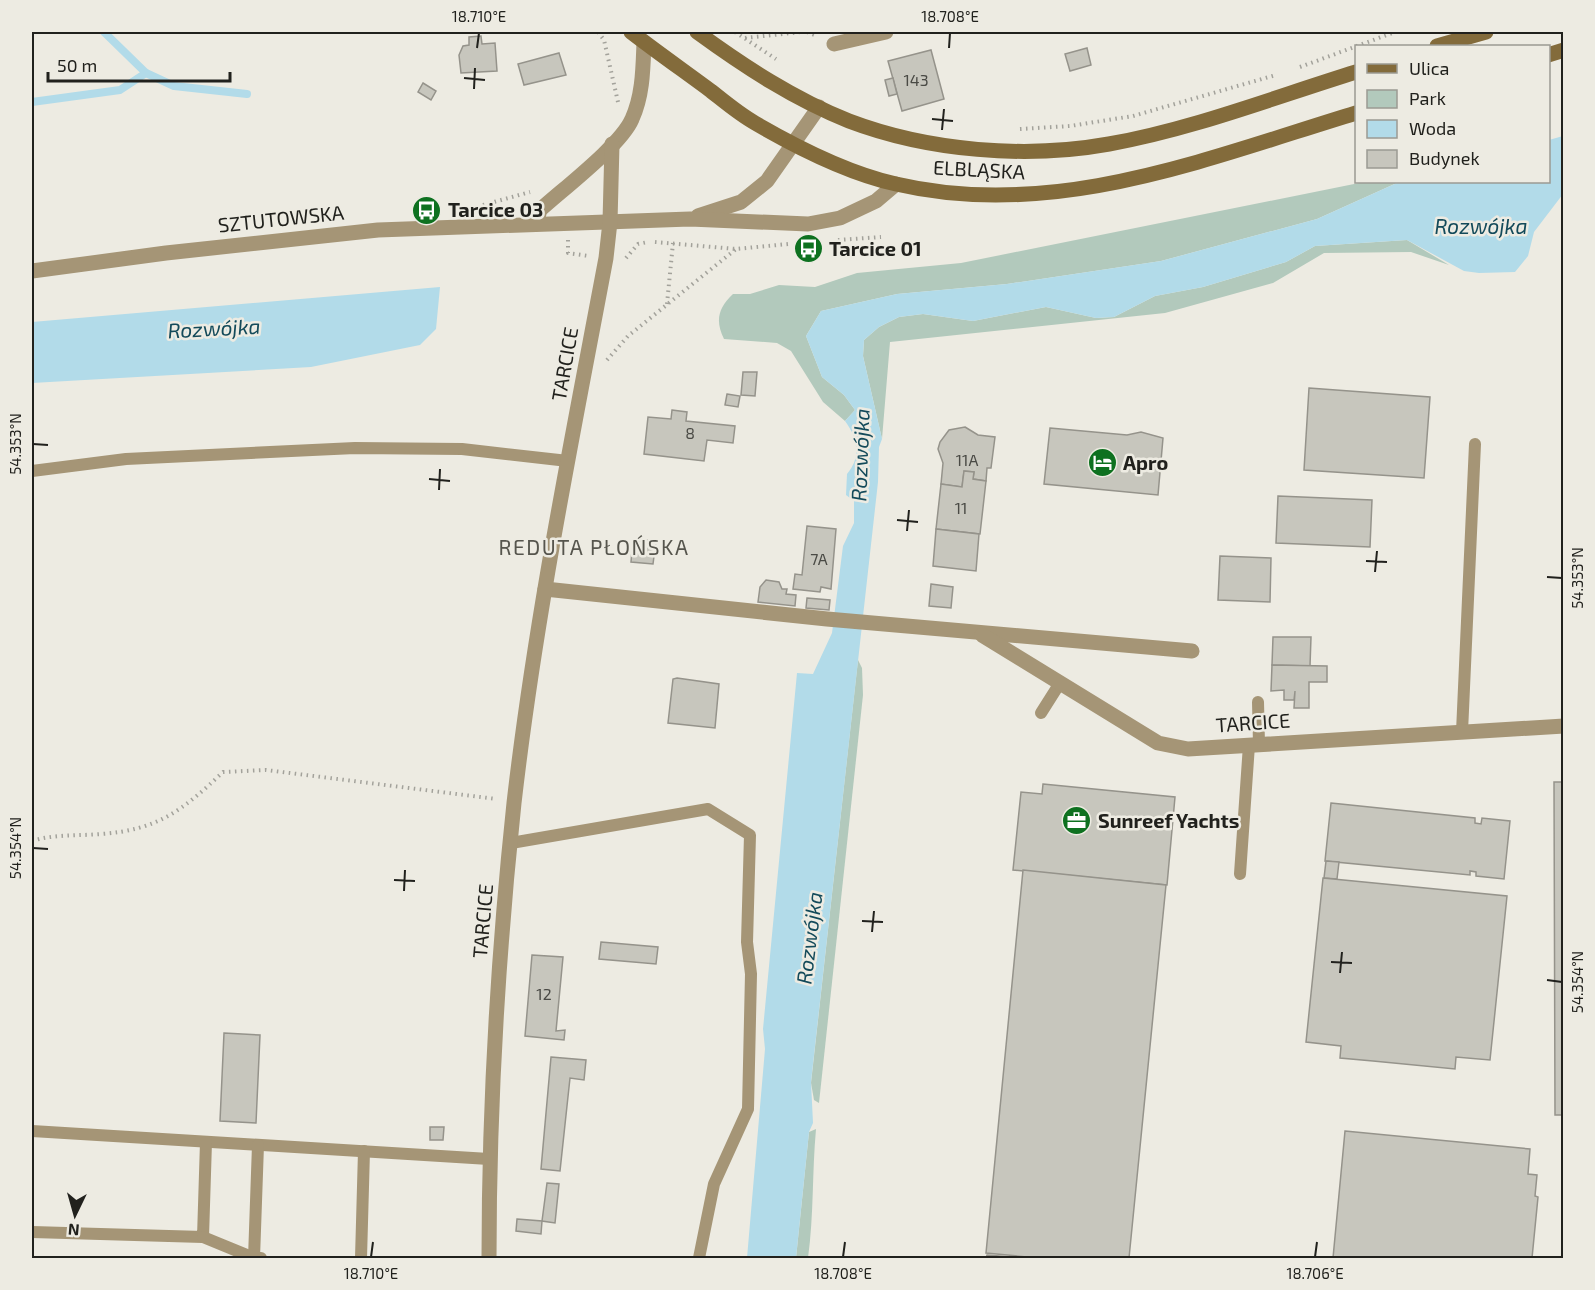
<svg xmlns="http://www.w3.org/2000/svg" width="1595" height="1290" viewBox="0 0 1595 1290" font-family="'Exo 2',sans-serif">
	<style>
		.green { fill: #b2c9bc }
		.water { fill: #b2dbe9 }
		.lines { fill: none; stroke-linecap: round; stroke-linejoin: round }
		.stream { stroke: #b2dbe9; stroke-width: 8 }
		.building { fill: #c7c6bd; stroke: #95938b; stroke-width: 1.5 }
		.path { stroke: #a3a29b; stroke-width: 4; stroke-dasharray: 1.5 4.5; stroke-linecap: butt }
		.lane { stroke: #a59576; stroke-width: 12 }
		.street { stroke: #a59576; stroke-width: 15 }
		.secondary { stroke: #836b3b; stroke-width: 15 }
		.ticks { fill: none; stroke: #21211d; stroke-width: 2 }
		.labels { text-anchor: middle; stroke-width: 5; stroke-linejoin: round; paint-order: stroke }
		.number-label { font-size: 16px; fill: #4a4a45 }
		.street-label { font-size: 20px; fill: #21211d; stroke: #edebe2 }
		.poi-label { font-size: 20px; font-weight: bold; fill: #21211d; stroke: #edebe2; text-anchor: start }
		.water-label { font-size: 21px; font-style: italic; fill: #134a5a; stroke: #edebe2 }
		.neighbourhood-label { font-size: 21px; letter-spacing: 1.5px; fill: #56554d; stroke: #edebe2 }
		.neatline { fill: none; stroke: #21211d; stroke-width: 2 }
		.ticks-label { font-size: 15px; text-anchor: middle; fill: #21211d }
	</style>
	<rect width="100%" height="100%" fill="#edebe2"/>
	<g class="green">
		<path d="M 1364,182 L 1399,182 L 1317,219 L 1161,261 L 1007,284 L 897,294 L 821,311 L 806,336 L 822,377 L 844,395 L 855,410 L 845,421 L 823,402 L 791,351 L 777,343 L 724,339 C 715,321 718,308 733,294 L 750,294 L 779,285 L 815,287 L 857,273 L 961,263 Z"/>
		<path d="M 1407,240 L 1449,265 L 1411,252 L 1324,253 L 1273,283 L 1165,313 L 890,342 L 882,439 L 863,356 L 864,340 L 879,327 L 899,317 L 923,314 L 973,321 L 1046,307 L 1096,318 L 1114,317 L 1155,296 L 1203,287 L 1286,262 L 1315,246 Z"/>
		<path d="M 858,660 L 862,668 L 863,695 L 819,1103 L 814,1100 L 811,1083 Z"/>
		<path d="M 816,1129 C 812,1172 814,1215 808,1258 L 796,1258 L 809,1132 Z"/>
	</g>
	<g class="water">
		<path d="M 1563,136 L 1563,194 L 1534,232 L 1528,256 L 1515,272 L 1479,273 L 1464,271 L 1407,240 L 1315,246 L 1286,262 L 1203,287 L 1155,296 L 1114,317 L 1096,318 L 1046,307 L 973,321 L 923,314 L 899,317 L 879,327 L 864,340 L 863,356 L 882,439 L 879,447 L 878,482 L 811,1082 L 813,1123 L 809,1132 L 796,1258 L 747,1258 L 765,1049 L 763,1029 L 797,673 L 813,674 L 832,633 L 843,546 L 854,523 L 854,501 L 846,495 L 847,474 C 862,457 857,437 845,421 L 855,410 L 844,395 L 822,377 L 806,336 L 821,311 L 897,294 L 1007,284 L 1161,261 L 1317,219 L 1399,182 L 1548,182 L 1549,140 Z"/>
		<path d="M 440,287 L 436,329 L 420,345 L 311,367 L 32,383 L 32,322 Z"/>
	</g>
	<g class="lines">
		<g class="stream">
			<path d="M 104,32 L 146,73"/>
			<path d="M 32,102 L 120,90 L 146,73 L 174,86 L 247,94"/>
		</g>
	</g>
	<g class="building">
		<path d="M 481,36 L 482,44 L 495,43 L 497,71 L 461,73 L 459,55 L 463,46 L 469,45 L 469,37 Z"/>
		<path d="M 1087,48 L 1091,65 L 1070,71 L 1065,54 Z"/>
		<path d="M 931,50 L 944,99 L 902,111 L 888,61 Z"/>
		<path d="M 559,53 L 566,75 L 524,85 L 518,64 Z"/>
		<path d="M 893,78 L 897,94 L 889,96 L 885,80 Z"/>
		<path d="M 423,83 L 436,91 L 431,100 L 418,92 Z"/>
		<path d="M 743,372 L 757,372 L 755,396 L 741,395 Z"/>
		<path d="M 1309,388 L 1430,397 L 1424,478 L 1304,470 Z"/>
		<path d="M 727,394 L 740,396 L 738,407 L 725,405 Z"/>
		<path d="M 672,410 L 687,412 L 686,421 L 735,426 L 733,443 L 707,440 L 704,461 L 644,454 L 648,417 L 671,419 Z"/>
		<path d="M 965,427 L 978,435 L 995,437 L 991,468 L 987,468 L 986,481 L 973,479 L 974,472 L 964,471 L 962,487 L 941,484 L 943,463 L 938,449 L 940,442 L 949,430 Z"/>
		<path d="M 1050,428 L 1127,435 L 1141,432 L 1163,438 L 1158,495 L 1044,484 Z"/>
		<path d="M 964,471 L 974,472 L 973,479 L 986,481 L 980,534 L 936,529 L 941,484 L 962,487 Z"/>
		<path d="M 1278,496 L 1372,500 L 1370,547 L 1276,543 Z"/>
		<path d="M 807,526 L 836,529 L 831,589 L 821,587 L 820,592 L 793,589 L 795,574 L 802,575 Z"/>
		<path d="M 936,529 L 979,534 L 976,571 L 933,566 Z"/>
		<path d="M 633,539 L 656,541 L 653,564 L 631,562 Z"/>
		<path d="M 1220,556 L 1271,558 L 1270,602 L 1218,600 Z"/>
		<path d="M 766,580 L 779,582 L 782,589 L 787,589 L 786,594 L 796,595 L 795,606 L 758,602 L 760,587 Z"/>
		<path d="M 931,584 L 953,587 L 951,608 L 929,606 Z"/>
		<path d="M 807,598 L 830,600 L 829,610 L 806,608 Z"/>
		<path d="M 1273,637 L 1311,637 L 1310,666 L 1272,665 Z"/>
		<path d="M 1272,665 L 1327,666 L 1327,682 L 1309,682 L 1309,708 L 1294,708 L 1295,691 L 1294,700 L 1284,700 L 1284,690 L 1271,691 Z"/>
		<path d="M 677,678 L 719,684 L 715,728 L 668,723 L 673,679 Z"/>
		<path d="M 1554,782 L 1564,782 L 1564,1115 L 1555,1115 Z"/>
		<path d="M 1043,784 L 1175,797 L 1167,885 L 1013,870 L 1021,792 L 1042,794 Z"/>
		<path d="M 1331,803 L 1475,818 L 1475,823 L 1481,824 L 1482,818 L 1510,821 L 1504,879 L 1476,876 L 1476,872 L 1470,871 L 1470,875 L 1325,861 Z"/>
		<path d="M 1326,861 L 1339,862 L 1337,879 L 1324,878 Z"/>
		<path d="M 1023,870 L 1166,885 L 1129,1258 L 1038,1258 L 986,1253 Z"/>
		<path d="M 1323,878 L 1507,896 L 1490,1060 L 1456,1057 L 1455,1069 L 1373,1061 L 1340,1058 L 1341,1046 L 1306,1042 Z"/>
		<path d="M 601,942 L 658,947 L 656,964 L 599,959 Z"/>
		<path d="M 532,955 L 563,957 L 556,1031 L 565,1030 L 564,1040 L 525,1036 Z"/>
		<path d="M 224,1033 L 260,1035 L 256,1123 L 220,1121 Z"/>
		<path d="M 551,1057 L 586,1060 L 584,1080 L 570,1078 L 560,1171 L 541,1169 Z"/>
		<path d="M 430,1127 L 444,1127 L 443,1140 L 430,1140 Z"/>
		<path d="M 1345,1131 L 1530,1149 L 1528,1174 L 1537,1175 L 1535,1196 L 1538,1197 L 1532,1258 L 1333,1258 Z"/>
		<path d="M 547,1183 L 559,1184 L 555,1223 L 542,1221 Z"/>
		<path d="M 517,1219 L 542,1221 L 541,1234 L 516,1231 Z"/>
		<path d="M 987,1255 L 1023,1258 L 986,1258 Z"/>
	</g>
	<g class="lines">
		<g class="path">
			<path d="M 598,32 L 604,40 L 618,102"/>
			<path d="M 735,32 L 776,59"/>
			<path d="M 807,32 L 817,36"/>
			<path d="M 745,38 L 801,32"/>
			<path d="M 1300,67 L 1395,32"/>
			<path d="M 1020,129 L 1070,126 L 1133,116 L 1276,75"/>
			<path d="M 483,205 L 530,192"/>
			<path d="M 568,240 L 568,253 L 589,256"/>
			<path d="M 838,240 L 881,237"/>
			<path d="M 655,242 L 736,249 L 788,244"/>
			<path d="M 626,258 L 638,244 L 648,242"/>
			<path d="M 667,304 L 673,243"/>
			<path d="M 607,360 L 628,336 L 736,249"/>
			<path d="M 32,841 C 54,834 77,836 101,834 C 158,830 183,810 223,772 L 266,770 L 496,799"/>
		</g>
		<g class="lane">
			<path d="M 32,471 L 126,459 L 355,448 L 462,449 L 568,461"/>
			<path d="M 1258,702 L 1259,744"/>
			<path d="M 1041,713 L 1060,683"/>
			<path d="M 1462,732 L 1475,444"/>
			<path d="M 511,843 L 708,809 L 750,835 L 747,942 L 751,974 L 748,1109 L 714,1184 L 699,1258"/>
			<path d="M 1240,874 L 1249,745"/>
			<path d="M 32,1131 L 489,1159"/>
			<path d="M 258,1145 L 254,1258 L 261,1258"/>
			<path d="M 32,1232 L 203,1237 L 206,1142"/>
			<path d="M 203,1237 L 254,1258"/>
			<path d="M 361,1258 L 364,1151"/>
		</g>
		<g class="street">
			<path d="M 834,44 L 886,32"/>
			<path d="M 698,216 L 741,202 L 767,181 L 819,107"/>
			<path d="M 536,224 L 540,210 C 563,189 621,145 632,119 C 643,95 643,68 644,42"/>
			<path d="M 32,271 L 166,253 L 378,230 L 690,219 L 808,224 L 840,218 L 876,201 L 896,184"/>
			<path d="M 545,589 L 827,619 L 1192,651"/>
			<path d="M 982,635 L 1158,743 L 1188,749 L 1564,726"/>
			<path d="M 489,1258 C 489,1106 498,954 514,803 C 535,620 572,439 606,258 L 610,222 L 612,144"/>
		</g>
		<g class="secondary">
			<path d="M 631,32 C 657,52 684,71 711,91 C 725,102 739,114 755,123 C 798,148 847,173 896,184 C 1054,221 1208,158 1356,113"/>
			<path d="M 697,32 C 745,67 794,99 849,121 C 928,151 1026,159 1109,144 C 1193,129 1275,97 1356,72"/>
			<path d="M 1437,46 L 1486,32"/>
			<path d="M 1548,55 L 1564,50"/>
		</g>
	</g>
	<path class="ticks" d="M 477,48 L 479,33M 949,48 L 950,33M 464,78 L 485,80M 474,89 L 475,68M 932,119 L 953,121M 942,130 L 944,109M 33,444 L 48,445M 429,479 L 450,481M 439,490 L 440,469M 897,520 L 918,522M 907,531 L 909,510M 1366,561 L 1387,562M 1375,572 L 1377,551M 1547,577 L 1562,578M 33,848 L 48,849M 394,880 L 415,881M 404,891 L 405,870M 862,921 L 883,922M 872,932 L 874,911M 1331,962 L 1352,963M 1340,973 L 1342,952M 1547,980 L 1562,982M 371,1257 L 373,1242M 843,1257 L 845,1242M 1315,1257 L 1317,1242"/>
	<defs>
		<symbol id="bus-disc" viewBox="-11 -11 22 22"><circle r="9.5" fill="#0e7120" stroke="#edebe2"/><path d="M-5-6H5V4H4V6H2V4H-2V6H-4V4H-5ZM-3.5-4V0h7V-4ZM-3.5 1.2v1.5H-2V1.2ZM2 1.2v1.5H3.5V1.2Z" fill="#fff"/></symbol>
		<symbol id="hotel-disc" viewBox="-11 -11 22 22"><circle r="9.5" fill="#0e7120" stroke="#edebe2"/><path d="M-6-4.5h1.5V1H6V5H4.5V3h-9V5H-6ZM-4 0a1.8 1.8 0 1 1 3.6 0ZM.5 0V-2.5h3Q6-2.5 6 0Z" fill="#fff"/></symbol>
		<symbol id="office-disc" viewBox="-11 -11 22 22"><circle r="9.5" fill="#0e7120" stroke="#edebe2"/><path d="M-6-3h4V-5.5h4V-3h4V5H-6ZM-1-4.5V-3h2v-1.5ZM-6 0V1H6V0Z" fill="#fff"/></symbol>
	</defs>
	<g fill-rule="evenodd">
		<use href="#bus-disc" x="410" y="194" width="33" height="33"/>
		<use href="#bus-disc" x="792" y="232" width="33" height="33"/>
		<use href="#hotel-disc" x="1086" y="446" width="33" height="33"/>
		<use href="#office-disc" x="1060" y="804" width="33" height="33"/>
	</g>
	<g class="labels">
		<g class="number-label">
			<text x="916" y="86">143</text>
			<text x="690" y="439">8</text>
			<text x="967" y="466">11A</text>
			<text x="961" y="514">11</text>
			<text x="819" y="565">7A</text>
			<text x="544" y="1000">12</text>
		</g>
		<g class="street-label">
			<text transform="translate(979 170) rotate(3)" y="7">ELBLĄSKA</text>
			<text transform="translate(281 219) rotate(-6)" y="7">SZTUTOWSKA</text>
			<text transform="translate(565 364) rotate(-80)" y="7">TARCICE</text>
			<text transform="translate(1253 723) rotate(-4)" y="7">TARCICE</text>
			<text transform="translate(483 921) rotate(-85)" y="7">TARCICE</text>
		</g>
		<g class="poi-label">
			<text x="448" y="217">Tarcice 03</text>
			<text x="829" y="256">Tarcice 01</text>
			<text x="1123" y="470">Apro</text>
			<text x="1098" y="828">Sunreef Yachts</text>
		</g>
		<g class="water-label">
			<text x="1481" y="234">Rozwójka</text>
			<text transform="translate(214 329) rotate(-3)" y="7">Rozwójka</text>
			<text transform="translate(861 455) rotate(-88)" y="7">Rozwójka</text>
			<text transform="translate(810 938) rotate(-83)" y="7">Rozwójka</text>
		</g>
		<g class="neighbourhood-label">
			<text x="594" y="555">REDUTA PŁOŃSKA</text>
		</g>
	</g>
	<rect width="1595" height="1290" fill="none" stroke="#edebe2" stroke-width="66"/>
	<rect x="1355" y="45" width="195" height="138" fill="#edebe2" stroke="#9b9a93" stroke-width="1.5"/>
	<rect x="1367" y="64" width="30" height="9" fill="#836b3b" stroke="#9b9a93" stroke-width="1.5"/>
	<text x="1409" y="75" font-size="18" fill="#21211d">Ulica</text>
	<rect x="1367" y="90" width="30" height="18" fill="#b2c9bc" stroke="#9b9a93" stroke-width="1.5"/>
	<text x="1409" y="105" font-size="18" fill="#21211d">Park</text>
	<rect x="1367" y="120" width="30" height="18" fill="#b2dbe9" stroke="#9b9a93" stroke-width="1.5"/>
	<text x="1409" y="135" font-size="18" fill="#21211d">Woda</text>
	<rect x="1367" y="150" width="30" height="18" fill="#c7c6bd" stroke="#9b9a93" stroke-width="1.5"/>
	<text x="1409" y="165" font-size="18" fill="#21211d">Budynek</text>
	<g transform="translate(75 1215) rotate(185)" stroke="#edebe2" stroke-width="4.5" paint-order="stroke">
	<path d="M0-4.5L10 22L0 15L-10 22Z" fill="#21211d"/>
	<text y="-9" font-size="16" font-weight="bold" text-anchor="middle" fill="#21211d">N</text>
	</g>
	<path d="M48 72v9h182v-9" fill="none" stroke="#21211d" stroke-width="3"/>
	<text x="57" y="72" font-size="18" fill="#21211d" stroke="#edebe2" stroke-width="4.5" paint-order="stroke">50 m</text>
	<rect x="33" y="33" width="1529" height="1224" class="neatline"/>
	<g class="ticks-label">
		<text x="479" y="22">18.710°E</text>
		<text x="950" y="22">18.708°E</text>
		<text transform="translate(16 444) rotate(-90)" y="5">54.353°N</text>
		<text transform="translate(1578 578) rotate(-90)" y="5">54.353°N</text>
		<text transform="translate(16 848) rotate(-90)" y="5">54.354°N</text>
		<text transform="translate(1578 982) rotate(-90)" y="5">54.354°N</text>
		<text x="371" y="1279">18.710°E</text>
		<text x="843" y="1279">18.708°E</text>
		<text x="1315" y="1279">18.706°E</text>
	</g>
</svg>
